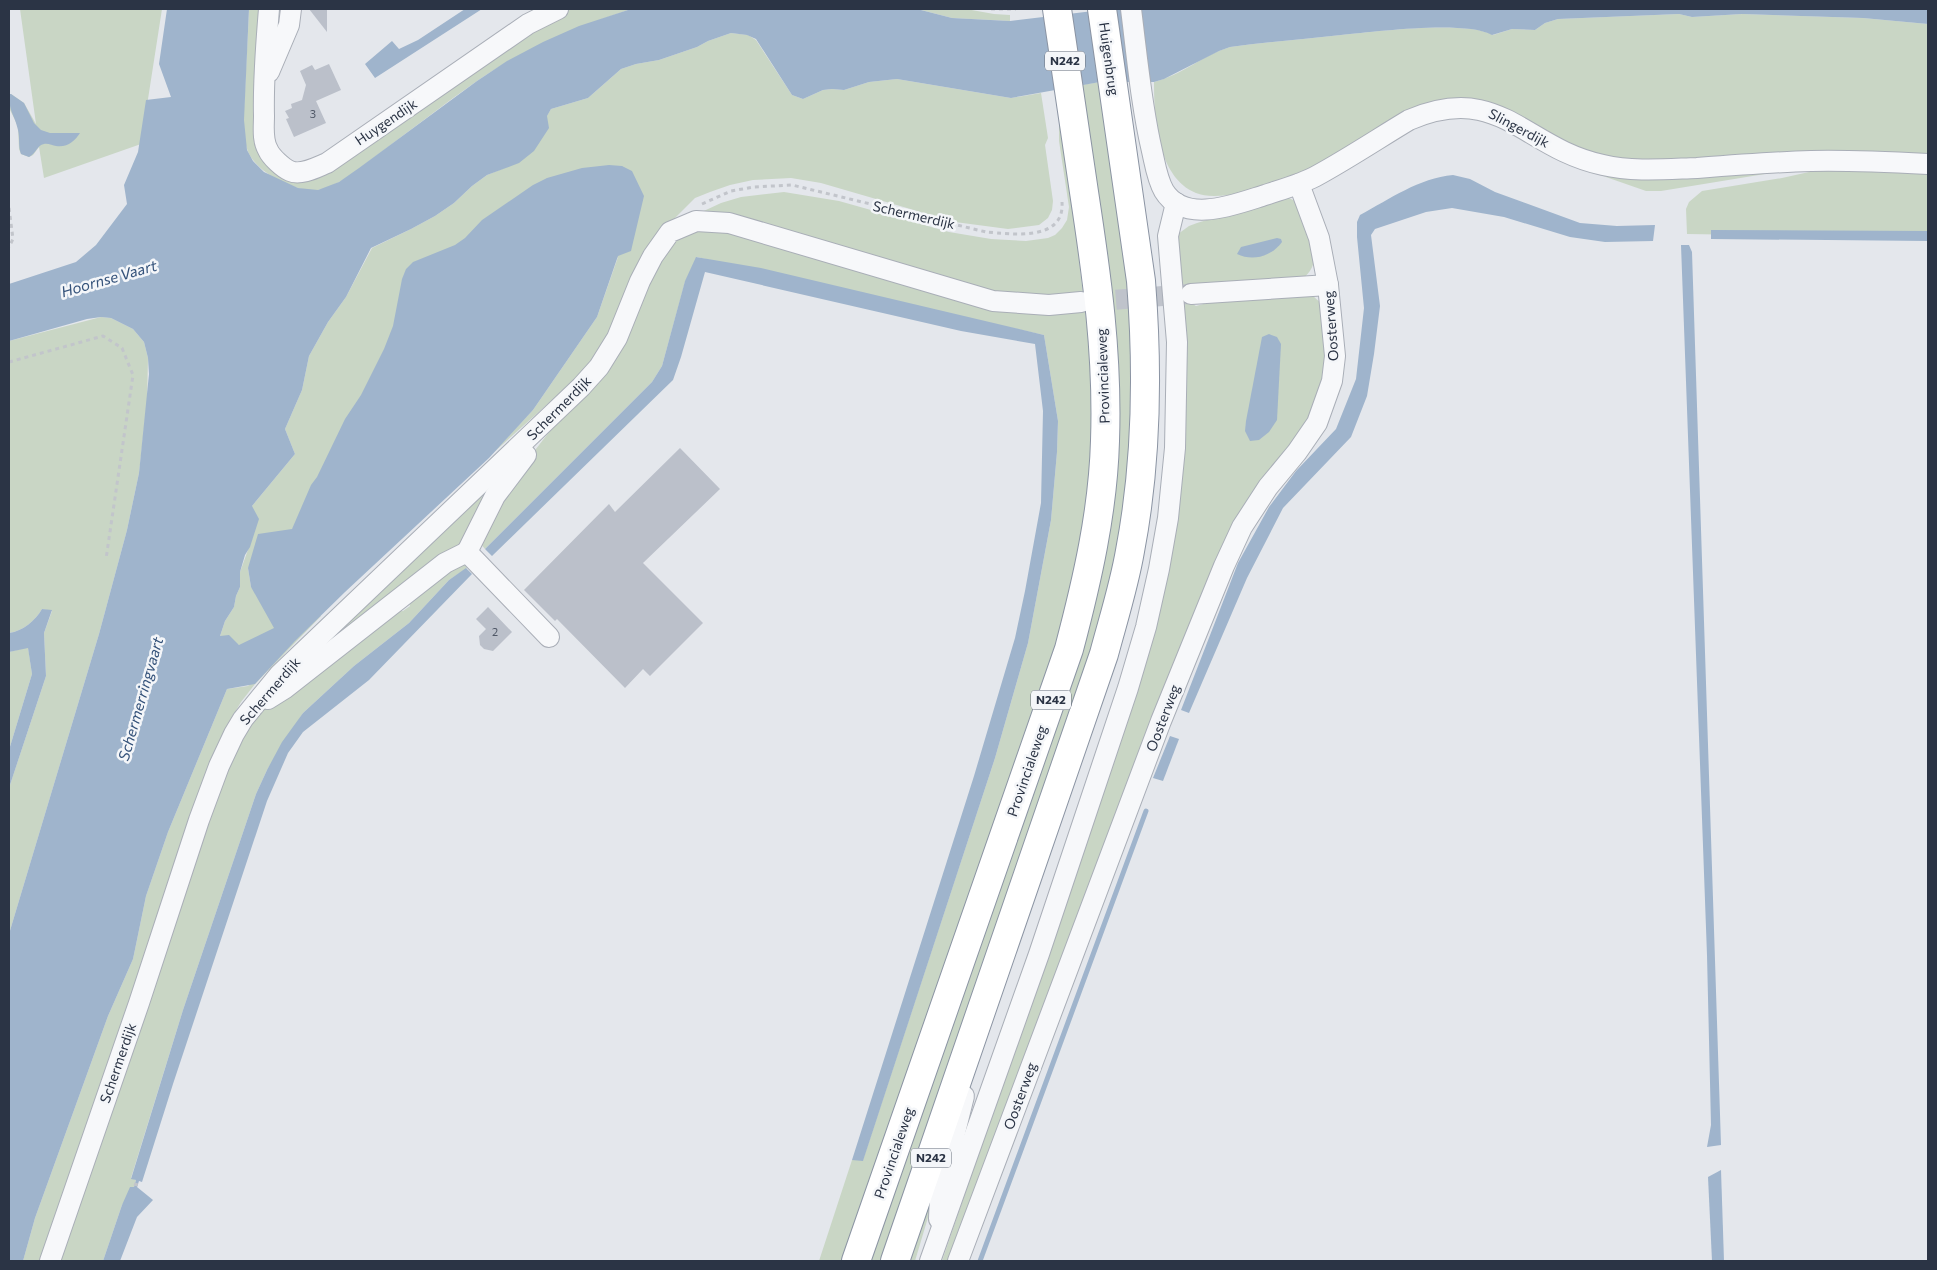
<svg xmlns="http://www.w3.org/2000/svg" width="1937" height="1270" viewBox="0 0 1937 1270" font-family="Commissioner,sans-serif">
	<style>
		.green { fill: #c9d6c5 }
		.water { fill: #9fb4cc }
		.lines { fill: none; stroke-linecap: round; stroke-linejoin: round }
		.stream { stroke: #9fb4cc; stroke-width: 5 }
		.building { fill: #bbc0ca }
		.minor-tunnel { stroke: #bfc3cb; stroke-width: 20; stroke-dasharray: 20 10; stroke-linecap: butt }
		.minor-casing { stroke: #a9aeb7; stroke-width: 22 }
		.highway-casing { stroke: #8b94a3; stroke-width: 30 }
		.path { stroke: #c2c5cb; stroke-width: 3; stroke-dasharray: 4 4; stroke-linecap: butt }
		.minor { stroke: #f7f8fa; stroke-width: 20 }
		.highway { stroke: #fff; stroke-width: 28 }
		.labels { text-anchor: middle; stroke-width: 5; stroke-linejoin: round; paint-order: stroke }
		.number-label { font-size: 11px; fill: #4f5766 }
		.shield { fill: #f4f6f9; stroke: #676e7b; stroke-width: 1 }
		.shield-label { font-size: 12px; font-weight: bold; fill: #2b3445 }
		.street-label { font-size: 14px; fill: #2b3445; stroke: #f4f6f9 }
		.water-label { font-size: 15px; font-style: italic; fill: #34527a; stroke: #f4f6f9 }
	</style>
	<rect width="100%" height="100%" fill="#e4e7ec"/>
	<g class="green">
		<path d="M 20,9 L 162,9 L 141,144 L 44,178 L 39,147 L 33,155 L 29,157 L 21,154 L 19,149 L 18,126 L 9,108 L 9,94 L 11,94 L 24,103 L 36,124 Z"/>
		<path d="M 249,9 L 261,9 L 253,133 L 258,153 L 265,163 L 276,171 L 303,180 L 324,176 L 413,110 L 542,23 L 569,9 L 631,9 C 577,27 525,48 477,81 C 444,104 412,129 380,153 C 363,165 339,187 318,190 C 295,193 254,172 247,149 C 241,131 244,110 245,92 C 246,64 248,37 249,9 Z"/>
		<path d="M 917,9 L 966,9 L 994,14 L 1010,15 L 1010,21 L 952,18 Z"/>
		<path d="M 1679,14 L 1692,17 L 1742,14 L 1863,18 L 1928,24 L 1928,157 L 1653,163 L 1594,156 L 1474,100 C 1431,119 1388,137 1345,156 C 1321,166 1296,179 1270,186 C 1251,191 1214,201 1196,193 C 1157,177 1154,117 1154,82 C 1182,75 1203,55 1230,47 C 1267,42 1304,39 1341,35 C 1375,32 1464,20 1493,35 L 1512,29 L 1535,30 L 1545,23 L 1558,19 Z"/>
		<path d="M 731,33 L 748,35 L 756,40 L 792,95 L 803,99 L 823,90 L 832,89 L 844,90 L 869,82 L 897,79 L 1011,98 L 1041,93 L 1048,138 L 1045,145 L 1053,201 L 1052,210 L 1048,218 L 1039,225 L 1008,229 L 955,222 L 821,183 L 791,178 L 753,180 L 730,185 L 710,192 L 695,198 L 668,225 L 600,349 L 581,374 L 492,454 L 533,410 L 597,317 L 618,257 L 292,529 L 248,568 L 251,587 L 266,598 L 321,616 L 255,684 L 241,702 L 232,717 L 199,794 L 46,1261 L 23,1261 L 35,1218 L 108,1016 L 133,959 L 146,896 L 168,832 L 227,689 L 248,686 L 269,666 L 239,645 L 220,636 L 225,621 L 234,607 L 236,596 L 240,587 L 240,572 L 253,536 L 252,506 L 295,454 L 285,429 L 302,390 L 309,356 L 328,322 L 346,297 L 372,248 L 411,229 L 435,216 L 454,203 L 472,186 L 487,175 L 519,162 L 551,109 L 588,98 L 621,69 L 636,64 L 659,60 L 697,47 L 708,41 Z"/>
		<path d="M 1100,82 L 1128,251 L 1136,426 L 1114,585 L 887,1261 L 864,1261 L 1102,538 L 1081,85 Z"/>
		<path d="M 1059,112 L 1074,194 L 1077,243 L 1091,361 L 1092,414 L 1089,473 L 1076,590 L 846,1261 L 819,1261 L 852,1160 L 863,1160 L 995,758 L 1028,643 L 1051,520 L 1057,452 L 1058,421 L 1044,335 L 697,257 L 685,282 L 662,366 L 652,382 L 485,549 L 479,542 L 508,485 L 553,427 L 646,278 L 693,216 L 721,203 L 741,197 L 784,192 L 839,201 L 949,232 L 991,239 L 1026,241 L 1048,238 L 1055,235 L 1062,228 L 1067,220 L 1069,207 L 1059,141 Z"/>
		<path d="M 1818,170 L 1928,174 L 1928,238 L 1687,234 L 1686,209 L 1689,202 L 1702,191 L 1782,178 Z"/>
		<path d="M 1777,172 L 1661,191 L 1646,191 L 1603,176 L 1622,178 Z"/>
		<path d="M 1285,196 L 1295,201 C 1305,225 1329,260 1302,279 L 1191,303 L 1196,306 L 1207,303 L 1313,296 L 1323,305 L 1328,359 L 1314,412 L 1264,480 L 950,1261 L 942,1261 L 1043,966 L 1184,458 L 1186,419 L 1186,361 L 1177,245 L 1178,234 L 1189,226 L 1197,223 Z"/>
		<path d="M 101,317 L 111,318 L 133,329 L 144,342 L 148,358 L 147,402 L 139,473 L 127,530 L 99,634 L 9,934 L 9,788 L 46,676 L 44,633 L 52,611 L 42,609 C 35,621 23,631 9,633 L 9,341 Z"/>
		<path d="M 520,449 L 460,543 L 281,687 Z"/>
		<path d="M 463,563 L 467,568 L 449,580 L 409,623 L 354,666 L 303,713 L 267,770 L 256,794 L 183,1010 L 131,1178 L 136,1180 L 134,1187 L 122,1205 L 103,1261 L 57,1261 L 214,791 L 248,720 L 389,612 L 403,611 L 410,606 L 408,598 Z"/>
		<path d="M 28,647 L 32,674 L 9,750 L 9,652 Z"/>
		<path d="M 928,1202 L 932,1204 L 915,1261 L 905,1261 Z"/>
	</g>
	<g class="water">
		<path d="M 167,9 L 249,9 L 244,120 L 247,150 L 253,161 L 264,172 L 298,188 L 318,190 L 339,182 L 359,168 L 477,81 L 507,61 L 543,42 L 579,26 L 631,9 L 917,9 L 952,18 L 1010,21 L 1110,9 L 1928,9 L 1928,24 L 1863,18 L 1742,14 L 1692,17 L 1679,14 L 1558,19 L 1545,23 L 1535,30 L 1512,29 L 1492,35 C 1464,20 1375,32 1341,35 C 1304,39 1267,42 1230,47 L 1219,51 L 1164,79 L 1154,82 L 1100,82 L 1011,98 L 897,79 L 869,82 L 844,90 L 832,89 L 823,90 L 803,99 L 792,95 L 756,39 L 747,35 L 731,33 L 708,41 L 697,47 L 659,60 L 636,64 L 621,69 L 588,98 L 551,109 L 547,116 L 549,128 L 534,151 L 519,163 L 487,175 L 472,186 L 454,203 L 435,216 L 411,229 L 371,248 L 346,297 L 328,322 L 309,356 L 302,390 L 285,429 L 295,454 L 252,506 L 259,519 L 250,547 L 245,555 L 240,572 L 240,587 L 236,596 L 234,607 L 225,621 L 220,636 L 229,635 L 239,645 L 274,628 L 251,587 L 248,568 L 258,534 L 292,529 L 311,485 L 317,477 L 345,419 L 361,395 L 384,349 L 393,326 L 402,279 L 406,269 L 413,262 L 455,245 L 465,238 L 482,220 L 533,185 L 547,178 L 582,168 L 609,165 L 622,166 L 632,171 L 644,196 L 631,251 L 618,256 L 597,317 L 533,410 L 489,458 L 345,592 L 295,641 L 255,684 L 227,689 L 168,832 L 146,896 L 133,959 L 108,1016 L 35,1218 L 23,1261 L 9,1261 L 9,934 L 99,634 L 127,530 L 139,473 L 149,374 L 148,358 L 144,342 L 133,329 L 111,318 L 101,317 L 87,319 L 9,341 L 9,284 L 76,262 L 96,245 L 127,204 L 124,185 L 138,152 L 146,100 L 171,97 L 159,64 Z"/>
		<path d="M 465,9 L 482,9 L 375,78 L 365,64 L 392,41 L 399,49 L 418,40 Z"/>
		<path d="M 9,94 L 11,94 L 24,103 L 34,123 L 41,130 L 50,133 L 80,133 C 75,141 67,148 56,146 C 53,146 48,143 44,144 C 37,145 36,154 29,157 L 21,154 C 18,146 20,138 18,130 C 15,115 9,113 9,94 Z"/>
		<path d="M 1453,175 L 1470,179 L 1495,192 L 1580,223 L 1617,226 L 1655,225 L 1653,241 L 1605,242 L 1570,237 L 1504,217 L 1452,208 L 1426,212 L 1375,229 L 1371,235 L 1380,306 L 1374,354 L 1367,396 L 1351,437 L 1283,508 L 1247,578 L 1189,713 L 1181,710 L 1238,563 L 1269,507 L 1296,471 L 1336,429 L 1356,379 L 1364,308 L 1357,237 L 1357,222 L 1360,215 C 1390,199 1419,178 1453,175 Z"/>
		<path d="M 1711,230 L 1928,231 L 1928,241 L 1711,239 Z"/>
		<path d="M 1277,238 L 1281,239 L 1282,242 C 1272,256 1253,262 1237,254 L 1241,247 Z"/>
		<path d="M 1681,245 L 1689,245 L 1692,252 L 1721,1145 L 1707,1147 L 1711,1125 L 1707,955 Z"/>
		<path d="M 696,257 L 761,268 L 1044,335 L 1058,421 L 1057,452 L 1051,520 L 1028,643 L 995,758 L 863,1161 L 852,1160 L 974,776 L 1015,638 L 1025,591 L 1041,503 L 1043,411 L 1035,344 L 961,331 L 705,272 L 681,357 L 673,380 L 492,556 L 485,549 L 652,382 L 662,366 L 685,281 Z"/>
		<path d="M 1269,334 L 1277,337 L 1281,344 L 1277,420 L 1269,432 L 1259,440 L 1250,441 L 1245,431 L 1246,421 L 1262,337 Z"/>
		<path d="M 466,568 L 472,574 L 369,680 L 303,732 L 288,753 L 267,801 L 173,1084 L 142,1182 L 139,1181 L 137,1187 L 153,1200 L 137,1217 L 120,1261 L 103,1261 L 122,1205 L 130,1187 L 134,1187 L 136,1180 L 131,1179 L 183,1010 L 256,794 L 267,770 L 282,742 L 303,713 L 354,666 L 409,623 L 449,580 Z"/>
		<path d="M 42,609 L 52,610 L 44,633 L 46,676 L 9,788 L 9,750 L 32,674 L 28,648 L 9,652 L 9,633 C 23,631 35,621 42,609 Z"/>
		<path d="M 1170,736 L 1179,739 L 1163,781 L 1153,778 Z"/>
		<path d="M 1721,1170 L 1724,1261 L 1712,1261 L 1708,1177 Z"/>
	</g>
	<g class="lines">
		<path class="stream" d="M 980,1261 L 1146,811"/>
	</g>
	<g class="building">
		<path d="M 309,9 L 327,9 L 327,32 Z"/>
		<path d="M 329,64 L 341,90 L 316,101 L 326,123 L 294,137 L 286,119 L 289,118 L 285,111 L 292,108 L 291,104 L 302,100 L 306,85 L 300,71 L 312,65 L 315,70 Z"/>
		<path d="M 680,448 L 720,489 L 643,563 L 703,623 L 650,676 L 643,669 L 625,688 L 557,619 L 555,621 L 524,590 L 609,504 L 615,512 Z"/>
		<path d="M 488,607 L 512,632 L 493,651 L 484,649 L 480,645 L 479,636 L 486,629 L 476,619 Z"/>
	</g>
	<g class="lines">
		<path class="minor-tunnel" d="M 1086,302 L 1189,294"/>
		<defs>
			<g id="minor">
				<path d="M 269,9 C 266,45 263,80 264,116 C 264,127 262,140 268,150 C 271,157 283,168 290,171 C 301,176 317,167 327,163 L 528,24 L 558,9"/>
				<path d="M 1131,9 C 1137,56 1141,104 1152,151 C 1155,164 1157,179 1164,191 C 1185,225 1236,204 1265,195 C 1283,189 1302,184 1318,175 C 1349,158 1379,138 1409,120 C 1500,81 1523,148 1603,165 C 1633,172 1666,169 1697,168 C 1735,165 1773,162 1811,161 C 1850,160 1889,162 1928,164"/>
				<path d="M 269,72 L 289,25 L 291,9"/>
				<path d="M 1191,294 L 1328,285"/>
				<path d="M 526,455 L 495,496 L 467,552 L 549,637"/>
				<path d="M 268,699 L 284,689 L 445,563 L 467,552"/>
				<path d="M 939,1219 L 940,1193 L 964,1096"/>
				<path d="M 50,1261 L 139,1003 L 199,820 L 219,766 L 234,734 L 243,719 L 279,675 L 581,387 L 599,367 L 617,338 L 640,281 L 653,256 L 670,232 L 696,221 L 729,223 L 993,301 L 1049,305 L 1081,302"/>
				<path d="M 930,1261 L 1039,954 L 1128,688 L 1146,627 L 1159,569 L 1168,518 L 1175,448 L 1177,342 L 1168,236 L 1176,203"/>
				<path d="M 958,1261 L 1161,721 L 1224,566 L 1242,527 L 1268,487 L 1297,452 L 1317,423 L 1332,381 L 1335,356 L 1328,285 L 1319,238 L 1299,184"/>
			</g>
			<g id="highway">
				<path d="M 856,1261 L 1069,649 C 1087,581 1103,512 1105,441 C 1108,355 1097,277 1084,192 C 1075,131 1066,70 1057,9"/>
				<path d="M 895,1261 L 1104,654 C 1113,620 1124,586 1130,551 C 1147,462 1148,370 1141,281 L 1102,9"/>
			</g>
		</defs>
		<use href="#minor" class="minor-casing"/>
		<use href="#highway" class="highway-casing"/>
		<g class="path">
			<path d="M 991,9 L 1016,9"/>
			<path d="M 702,204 L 731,191 L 754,187 L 792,185 L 986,232 C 1011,234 1065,242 1062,202"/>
			<path d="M 9,208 L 13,239 L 9,247"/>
			<path d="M 9,362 L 103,336 L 122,348 L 133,375 L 106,559"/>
			<path d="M 134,1184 L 138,1185"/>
		</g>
		<use href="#minor" class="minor"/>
		<use href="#highway" class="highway"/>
	</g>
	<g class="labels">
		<g class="number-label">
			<text x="313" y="118">3</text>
			<text x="495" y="636">2</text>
		</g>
		<g class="shield">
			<rect x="1045" y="51.5" width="40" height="19" rx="4"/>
			<rect x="1031" y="690.5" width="40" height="19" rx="4"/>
			<rect x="911" y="1148.5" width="40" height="19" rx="4"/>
		</g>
		<g class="shield-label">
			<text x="1065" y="65">N242</text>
			<text x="1051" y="704">N242</text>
			<text x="931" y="1162">N242</text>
		</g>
		<g class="street-label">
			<text transform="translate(1109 59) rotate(82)" y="5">Huigenbrug</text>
			<text transform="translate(386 122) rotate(-34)" y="5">Huygendijk</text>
			<text transform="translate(1519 128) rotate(28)" y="5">Slingerdijk</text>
			<text transform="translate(914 215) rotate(13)" y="5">Schermerdijk</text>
			<text transform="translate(1331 326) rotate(-94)" y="5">Oosterweg</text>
			<text transform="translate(1103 376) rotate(-92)" y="5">Provincialeweg</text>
			<text transform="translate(559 408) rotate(-45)" y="5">Schermerdijk</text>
			<text transform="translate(270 691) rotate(-49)" y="5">Schermerdijk</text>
			<text transform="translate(1163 718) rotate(-69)" y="5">Oosterweg</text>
			<text transform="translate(1027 771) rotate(-71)" y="5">Provincialeweg</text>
			<text transform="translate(118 1063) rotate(-71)" y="5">Schermerdijk</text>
			<text transform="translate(1020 1096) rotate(-70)" y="5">Oosterweg</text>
			<text transform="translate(894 1153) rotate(-71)" y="5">Provincialeweg</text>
		</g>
		<g class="water-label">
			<text transform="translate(109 279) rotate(-16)" y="5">Hoornse Vaart</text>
			<text transform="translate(141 699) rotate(-74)" y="5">Schermerringvaart</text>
		</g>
	</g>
	<rect width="1937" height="1270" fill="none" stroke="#2b3445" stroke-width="20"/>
</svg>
